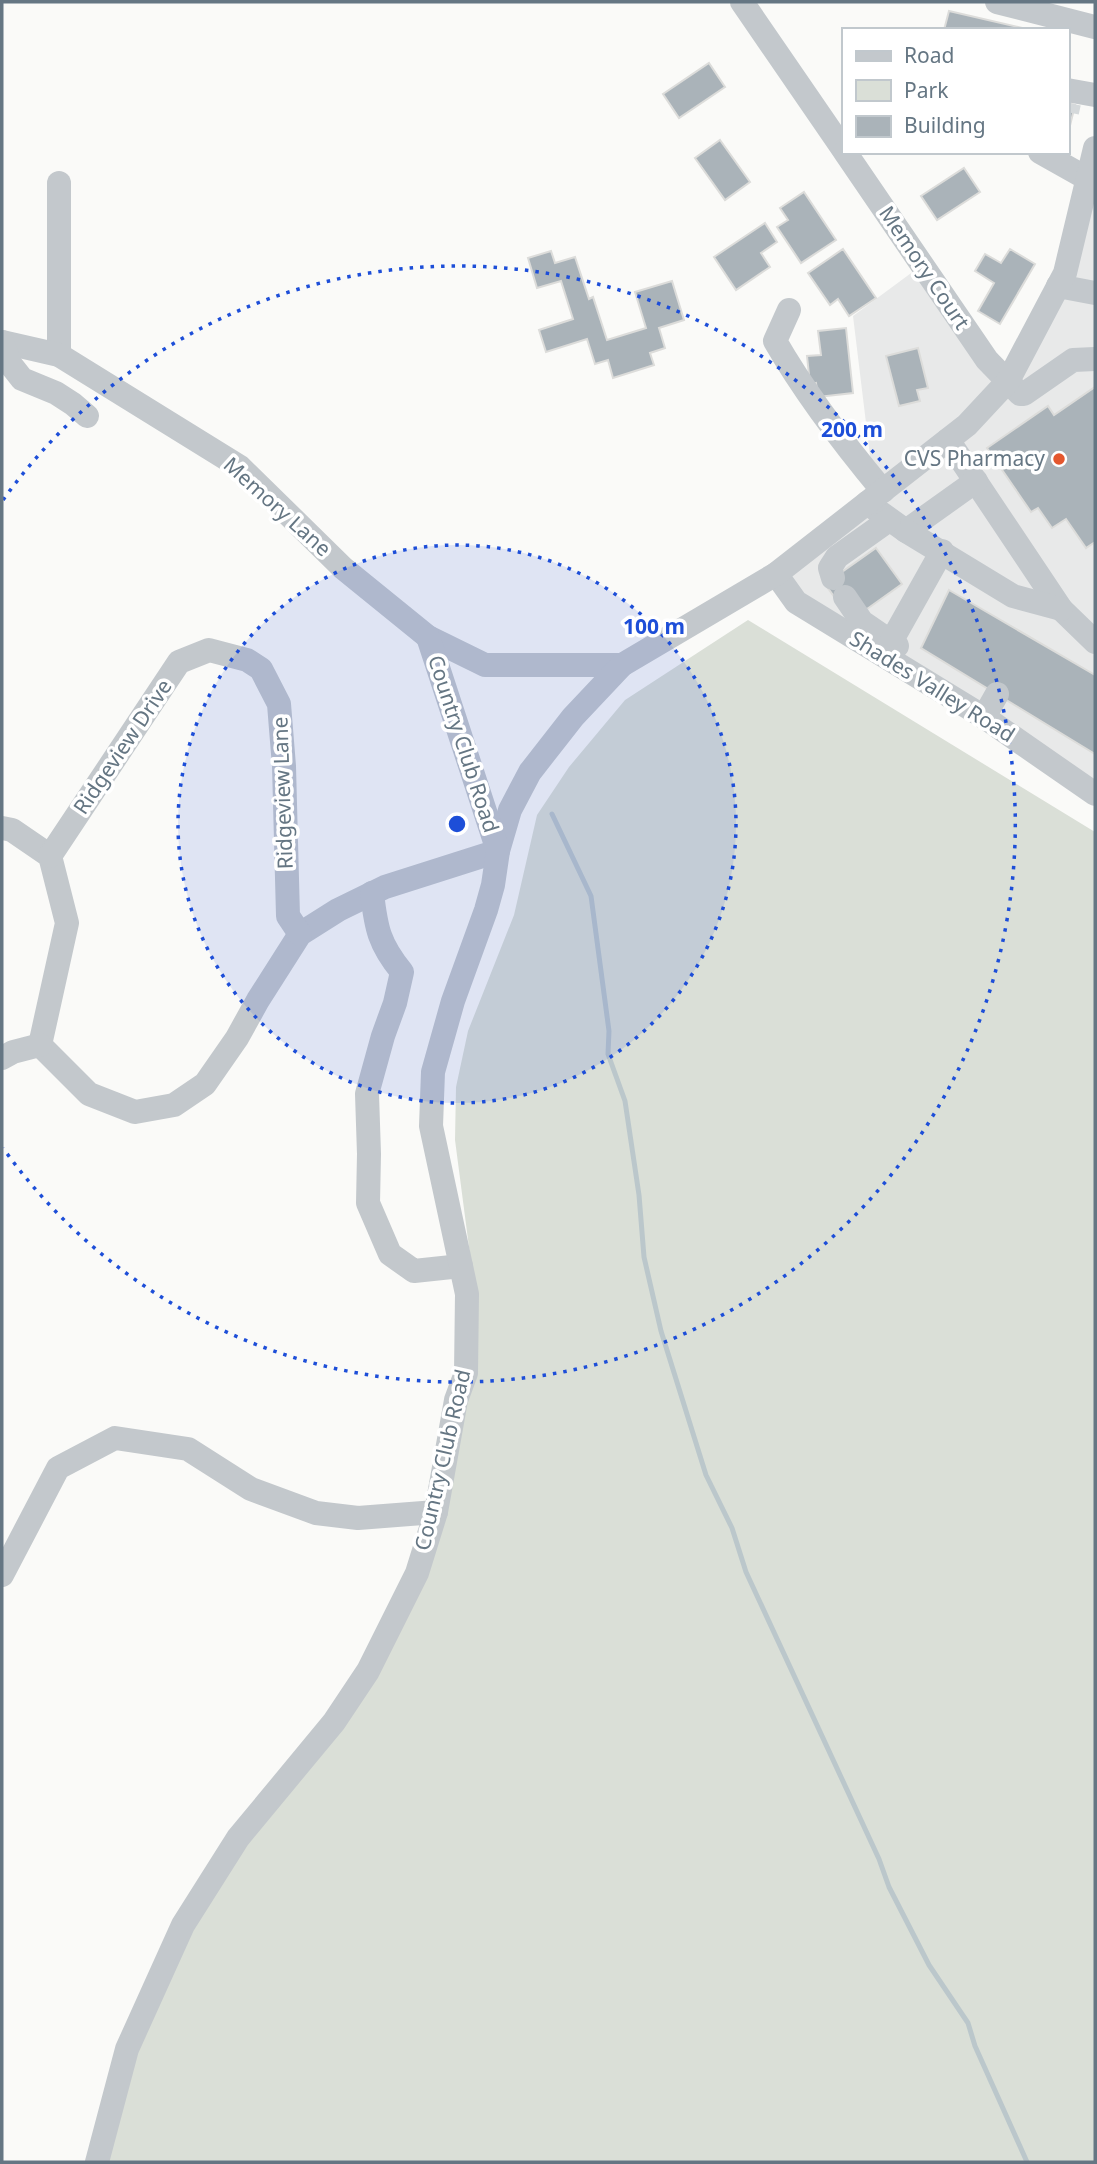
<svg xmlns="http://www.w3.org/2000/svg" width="1097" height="2164" viewBox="0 0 1097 2164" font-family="'Noto Sans',sans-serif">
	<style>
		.built { fill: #e8e9e9 }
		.green { fill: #dadfd7 }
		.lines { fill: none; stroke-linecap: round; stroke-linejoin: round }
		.stream { stroke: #bbc7cb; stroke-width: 5 }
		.building { fill: #aab3b9; stroke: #dcdcda; stroke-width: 2 }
		.minor-tunnel { stroke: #d5d9db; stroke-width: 24; stroke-dasharray: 24 12; stroke-linecap: butt }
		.minor { stroke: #c3c8cc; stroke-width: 24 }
		.ring { fill: none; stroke: #1d4ed8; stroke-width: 3.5; stroke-dasharray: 3.5 7 }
		.poi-dot { fill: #e4572e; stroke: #fff; stroke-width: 2.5 }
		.labels { text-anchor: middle; stroke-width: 7; stroke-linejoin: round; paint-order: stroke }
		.street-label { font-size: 21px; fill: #657683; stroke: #fff }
		.poi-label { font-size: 21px; fill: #657683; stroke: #fff; text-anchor: end }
		.centre { fill: #1d4ed8; stroke: #fff; stroke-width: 3.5 }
		.ring-label { font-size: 21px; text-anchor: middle; font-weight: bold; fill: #1d4ed8; stroke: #fff; stroke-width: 7; stroke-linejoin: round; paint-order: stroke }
	</style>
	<rect width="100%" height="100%" fill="#fafaf8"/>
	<path class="built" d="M 1095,148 L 1095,785 L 796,602 L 776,574 L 875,497 L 853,316 L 922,265 L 1008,380 L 1070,254 Z"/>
	<path class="green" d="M 748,620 L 1095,832 L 1095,2162 L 105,2162 L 134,2052 L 190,1928 L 424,1576 L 475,1293 L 455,1140 L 456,1087 L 468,1031 L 514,915 L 537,815 L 569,767 L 625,700 Z"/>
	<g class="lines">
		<path class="stream" d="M 552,814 L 591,896 L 609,1031 L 608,1054 L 625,1101 L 639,1195 L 644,1257 L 661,1331 L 706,1475 L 732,1528 L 746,1572 L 879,1859 L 889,1887 L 929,1965 L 968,2023 L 975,2046 L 1027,2162"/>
	</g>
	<g class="building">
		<path d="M 949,11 L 1031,30 L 944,30 Z"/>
		<path d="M 709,63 L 725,87 L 679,118 L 663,94 Z"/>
		<path d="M 1067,103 L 1075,105 L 1067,138 Z"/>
		<path d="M 720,140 L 750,182 L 725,200 L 695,158 Z"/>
		<path d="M 964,168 L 980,192 L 937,220 L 921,196 Z"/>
		<path d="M 804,192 L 836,240 L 801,263 L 777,227 L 788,220 L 780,208 Z"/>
		<path d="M 765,223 L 777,242 L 761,253 L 770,267 L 736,290 L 714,257 Z"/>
		<path d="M 843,249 L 876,298 L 849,316 L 838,299 L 830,305 L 808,273 Z"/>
		<path d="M 1010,249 L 1035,264 L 1000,324 L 978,311 L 994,283 L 975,271 L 985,254 L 1001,263 Z"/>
		<path d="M 551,251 L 555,263 L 575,257 L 589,299 L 593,297 L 607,340 L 646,328 L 635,292 L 672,281 L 684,320 L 659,328 L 665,348 L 650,353 L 654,365 L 613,378 L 608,360 L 595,364 L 587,339 L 546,352 L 539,330 L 573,319 L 561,281 L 537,288 L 528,258 Z"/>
		<path d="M 846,328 L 853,393 L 818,397 L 816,383 L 810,384 L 807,356 L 821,355 L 818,331 Z"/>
		<path d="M 918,348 L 928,388 L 917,390 L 920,401 L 899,406 L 886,356 Z"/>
		<path d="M 1095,387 L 1095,542 L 1086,548 L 1066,519 L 1052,528 L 1038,508 L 1031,512 L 987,448 L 1048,406 L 1054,415 Z"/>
		<path d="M 876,548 L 902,584 L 867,609 L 838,602 L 825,584 Z"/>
		<path d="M 949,590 L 1095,675 L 1095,754 L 921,648 Z"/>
	</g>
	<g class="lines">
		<path class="minor-tunnel" d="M 1067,112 L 1069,103"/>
		<g class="minor">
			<path d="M 742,2 L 843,149"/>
			<path d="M 997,2 L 1095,27"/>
			<path d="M 1067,90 L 1095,95"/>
			<path d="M 845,152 L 987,360 L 1020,394 L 1024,394 L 1073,360 L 1095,359"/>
			<path d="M 1040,152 L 1088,179"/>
			<path d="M 59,183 L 59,355"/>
			<path d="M 1058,286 L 1095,293"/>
			<path d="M 789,310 L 775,341 C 806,395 843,443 883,491"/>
			<path d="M 2,342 L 59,355 L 240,467 L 343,568 L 428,637 L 485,665 L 622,665"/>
			<path d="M 2,342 L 11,365 L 22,379 L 56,393 L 73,404 L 87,416"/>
			<path d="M 948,440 L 1061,609 L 1095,642"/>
			<path d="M 867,503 L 906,531 L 976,481"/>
			<path d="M 906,531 L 1013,596 L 1061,609"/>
			<path d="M 776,574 L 796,602 L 984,717 L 1095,794"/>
			<path d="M 833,578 L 830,568 L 837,557 L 889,520"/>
			<path d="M 845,597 L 862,622 L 897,646"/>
			<path d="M 891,642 L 942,551"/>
			<path d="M 984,717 L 997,694"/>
			<path d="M 2,828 L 12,830 L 50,856 L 67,923 L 40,1045 L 89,1094 L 135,1112 L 174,1105 L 205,1084 L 237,1038 L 258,1000 L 300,934 L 338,910 L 385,887 L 498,851 L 510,810 L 530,772 L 573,717 L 622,665 L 776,574 L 967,425 L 1008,381 L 1065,273 L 1095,148"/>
			<path d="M 50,856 L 179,662 L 209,650 L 247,660 L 261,669 L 279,704 L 284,766 L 288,916 L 300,934"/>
			<path d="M 372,893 C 376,928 379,944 402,972 L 395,1003 L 383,1036 L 367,1094 L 369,1154 L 368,1203 L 390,1254 L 414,1271 L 461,1266"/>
			<path d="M 2,1058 L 13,1052 L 40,1045"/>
			<path d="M 2,1575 L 58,1468 L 115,1438 L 188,1449 L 251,1489 L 316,1513 L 358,1518 L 436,1512"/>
			<path d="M 97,2162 L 127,2049 L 183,1925 L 238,1838 L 334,1722 L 368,1671 L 417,1573 L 436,1512 L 456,1400 L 466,1373 L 467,1294 L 431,1126 L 433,1072 L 453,1001 L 486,910 L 493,885 L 498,851 L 428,637"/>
		</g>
	</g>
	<circle cx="457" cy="824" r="279" fill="#1d4ed8" fill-opacity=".12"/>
	<g class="ring">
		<circle cx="457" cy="824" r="279"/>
		<path d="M3 500A558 558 0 1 1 3 1148"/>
	</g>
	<circle class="poi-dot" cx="1059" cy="459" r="7"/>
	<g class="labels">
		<g class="street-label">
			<text transform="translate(924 268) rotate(56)" y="7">Memory Court</text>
			<text transform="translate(277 507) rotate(42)" y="7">Memory Lane</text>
			<text transform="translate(932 687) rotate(32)" y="7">Shades Valley Road</text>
			<text transform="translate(463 744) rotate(72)" y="7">Country Club Road</text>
			<text transform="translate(123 747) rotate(-56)" y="7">Ridgeview Drive</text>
			<text transform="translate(283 793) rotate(-92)" y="7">Ridgeview Lane</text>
			<text transform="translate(443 1460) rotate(-77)" y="7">Country Club Road</text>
		</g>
		<g class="poi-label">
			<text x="1045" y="466">CVS Pharmacy</text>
		</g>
	</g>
	<circle cx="457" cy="824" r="10" class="centre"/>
	<g class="ring-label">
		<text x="852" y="437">200 m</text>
		<text x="654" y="634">100 m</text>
	</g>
	<rect width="1097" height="2164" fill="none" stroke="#657683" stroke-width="7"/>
	<rect x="842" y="28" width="228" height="126" fill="#ffffff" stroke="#c1c8cd" stroke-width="2"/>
	<rect x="856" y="51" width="35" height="10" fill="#c3c8cc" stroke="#c1c8cd" stroke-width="2"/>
	<text x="904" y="63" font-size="21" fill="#657683">Road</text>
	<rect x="856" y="80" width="35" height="21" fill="#dadfd7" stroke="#c1c8cd" stroke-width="2"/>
	<text x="904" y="98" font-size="21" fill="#657683">Park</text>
	<rect x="856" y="116" width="35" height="21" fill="#aab3b9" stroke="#c1c8cd" stroke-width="2"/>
	<text x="904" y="133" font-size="21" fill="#657683">Building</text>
</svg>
